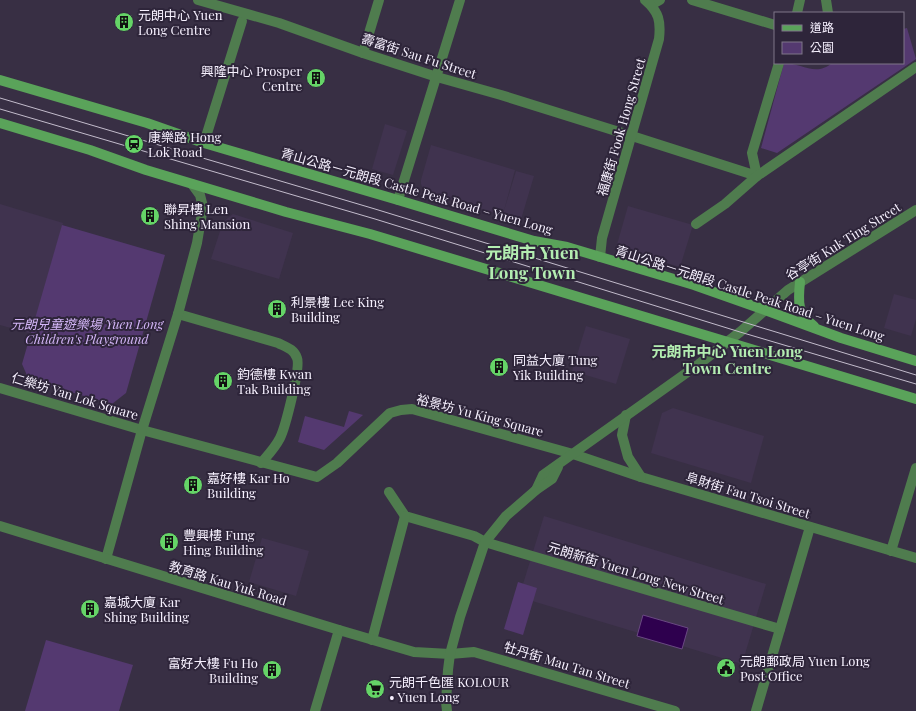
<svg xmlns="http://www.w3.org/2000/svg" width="916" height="711" viewBox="0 0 916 711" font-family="'Playfair Display','Noto Sans TC',serif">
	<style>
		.built { fill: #40334f }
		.green { fill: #543970 }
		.water { fill: #2e004e; stroke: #6a4883 }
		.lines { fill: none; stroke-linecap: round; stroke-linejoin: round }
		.pedestrian { stroke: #4f7c4e; stroke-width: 10 }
		.minor { stroke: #4f7c4e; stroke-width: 10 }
		.tertiary { stroke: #4f7c4e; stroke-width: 10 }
		.secondary { stroke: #5aa35a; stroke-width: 10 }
		.tram { stroke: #c3bccc; stroke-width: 1 }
		.labels { text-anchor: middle; stroke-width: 4; stroke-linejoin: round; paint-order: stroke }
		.poi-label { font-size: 13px; fill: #f6f0fe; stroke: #2e253a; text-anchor: start }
		.street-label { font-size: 13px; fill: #f6f0fe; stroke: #2e253a }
		.park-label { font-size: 13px; font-style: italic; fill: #d4b6f8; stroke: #2e253a }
		.quarter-label { font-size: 15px; font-weight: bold; fill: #b3edb1; stroke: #2e253a }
		.district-label { font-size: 17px; font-weight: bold; fill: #b3edb1; stroke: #2e253a }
	</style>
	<rect width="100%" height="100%" fill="#382f44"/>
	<g class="built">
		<path d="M 385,124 L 407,131 L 393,175 L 372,169 Z"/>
		<path d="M 431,145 L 515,170 L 503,214 L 516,171 L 534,176 L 519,226 L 501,220 L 502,215 L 428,193 L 423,189 L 421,184 L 421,180 Z"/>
		<path d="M 0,204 L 63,223 L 32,334 L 0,325 Z"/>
		<path d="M 628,206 L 693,225 L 680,267 L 616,248 Z"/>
		<path d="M 233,214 L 293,233 L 279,279 L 211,259 L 223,222 Z"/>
		<path d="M 894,294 L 916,300 L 916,319 L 911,336 L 884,328 Z"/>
		<path d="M 586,326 L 630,339 L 616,384 L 572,371 Z"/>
		<path d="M 673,408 L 764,436 L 751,483 L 651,453 L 662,413 Z"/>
		<path d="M 544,516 L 766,584 L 742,664 L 519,597 Z"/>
		<path d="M 262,538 L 309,551 L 296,596 L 249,582 Z"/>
	</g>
	<g class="green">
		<path d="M 907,28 L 916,59 L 777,153 L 761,148 L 784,63 C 801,63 816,77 832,63 L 903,63 L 903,29 Z"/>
		<path d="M 62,225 L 165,255 L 126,393 L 112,404 L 29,380 L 22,364 Z"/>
		<path d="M 349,411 L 363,415 L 324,450 L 298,442 L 305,416 L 344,427 Z"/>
		<path d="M 518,582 L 537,588 L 523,635 L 504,629 Z"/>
		<path d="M 46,640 L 133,665 L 119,711 L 25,711 Z"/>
	</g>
	<path class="water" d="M 643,615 L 688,628 L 682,649 L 637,636 Z"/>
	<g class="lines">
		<g class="pedestrian">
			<path d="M 692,0 L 775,25"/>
			<path d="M 651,5 L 660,0"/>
			<path d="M 363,53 L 379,0"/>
			<path d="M 632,136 L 757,176 L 752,153 L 779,63"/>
			<path d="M 204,143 L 242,21"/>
			<path d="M 696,224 L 725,204 L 757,176 L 916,67"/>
			<path d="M 0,388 L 142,430"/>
			<path d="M 389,492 L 405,516 L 474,536 L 485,542 L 498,546 L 780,629"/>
			<path d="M 372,640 L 405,516"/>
			<path d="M 315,711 L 339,630"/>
		</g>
		<g class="minor">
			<path d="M 198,0 L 279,23 L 363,53 L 437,77 L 501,95 L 632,136"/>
			<path d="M 826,0 L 828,13"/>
			<path d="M 797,13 L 800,0"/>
			<path d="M 398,200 L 460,0"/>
			<path d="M 600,257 L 602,238 L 659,39 C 661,21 659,12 645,0"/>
			<path d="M 178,314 L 278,343 C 286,347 294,349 297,358 C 301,367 285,428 280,438 C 275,448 268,455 261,463"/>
			<path d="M 142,430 L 317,477 L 337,463 L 390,413 L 401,410 L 412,409 L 573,454 L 641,477 L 916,558"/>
			<path d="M 891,551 L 916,468"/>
			<path d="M 106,559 L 142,430 L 178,314 L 197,243 L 203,207 L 200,195 L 192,184"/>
			<path d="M 450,654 L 474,652 L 675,711"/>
			<path d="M 756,711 L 810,527"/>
		</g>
		<g class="tertiary">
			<path d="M 626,415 L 622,435 L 628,457 L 641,477"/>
			<path d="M 536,490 L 543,475 L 699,364 L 740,332 L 788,290 L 916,210"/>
			<path d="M 0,526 L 339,630 L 414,652 L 450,654"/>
			<path d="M 447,711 L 446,702 L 448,670 L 450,654 L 460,617 L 485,542 L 506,516 L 536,490 L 552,479 L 558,467"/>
		</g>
		<g class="secondary">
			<path d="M 0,80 L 147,123 L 204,143 L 398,200 L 534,241 L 567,247 L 694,285 L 765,310 L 841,338 L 916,361"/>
			<path d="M 0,123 L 90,150 L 146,170 L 286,212 L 370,234 L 916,399"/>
			<path d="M 800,282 C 798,301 797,314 814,326"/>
		</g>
		<g class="tram">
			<path d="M 0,98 L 375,209 L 916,375"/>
			<path d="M 0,109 L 375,219 L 740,332 L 916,384"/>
		</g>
	</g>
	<defs>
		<symbol id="building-disc" viewBox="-11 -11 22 22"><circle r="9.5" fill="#65d467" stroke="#2e253a"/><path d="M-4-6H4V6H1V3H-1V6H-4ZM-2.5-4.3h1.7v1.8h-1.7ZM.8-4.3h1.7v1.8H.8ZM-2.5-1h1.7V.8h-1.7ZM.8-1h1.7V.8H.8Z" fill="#111"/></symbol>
		<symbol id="station-disc" viewBox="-11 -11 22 22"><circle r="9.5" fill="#65d467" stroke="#2e253a"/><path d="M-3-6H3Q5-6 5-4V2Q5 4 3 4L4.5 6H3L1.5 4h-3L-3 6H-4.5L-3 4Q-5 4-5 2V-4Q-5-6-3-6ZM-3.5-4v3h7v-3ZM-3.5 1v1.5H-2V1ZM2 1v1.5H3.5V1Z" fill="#111"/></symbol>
		<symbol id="civic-disc" viewBox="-11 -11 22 22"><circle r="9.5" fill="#65d467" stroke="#2e253a"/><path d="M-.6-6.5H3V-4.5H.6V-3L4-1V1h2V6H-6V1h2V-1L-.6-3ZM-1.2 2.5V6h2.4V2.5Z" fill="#111"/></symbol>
		<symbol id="supermarket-disc" viewBox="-11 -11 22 22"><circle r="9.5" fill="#65d467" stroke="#2e253a"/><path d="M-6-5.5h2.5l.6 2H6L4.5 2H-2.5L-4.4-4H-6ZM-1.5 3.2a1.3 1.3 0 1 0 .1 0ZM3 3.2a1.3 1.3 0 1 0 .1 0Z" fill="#111"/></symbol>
	</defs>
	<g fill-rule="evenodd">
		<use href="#building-disc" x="113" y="11" width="22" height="22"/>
		<use href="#building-disc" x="305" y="67" width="22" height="22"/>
		<use href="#station-disc" x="123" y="133" width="22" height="22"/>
		<use href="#building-disc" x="139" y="205" width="22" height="22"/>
		<use href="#building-disc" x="266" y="298" width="22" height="22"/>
		<use href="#building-disc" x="488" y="356" width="22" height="22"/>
		<use href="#building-disc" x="212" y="370" width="22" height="22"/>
		<use href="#building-disc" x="182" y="474" width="22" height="22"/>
		<use href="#building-disc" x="158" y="531" width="22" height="22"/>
		<use href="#building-disc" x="79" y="598" width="22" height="22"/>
		<use href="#civic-disc" x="715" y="657" width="22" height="22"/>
		<use href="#building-disc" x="261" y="659" width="22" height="22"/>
		<use href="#supermarket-disc" x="364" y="678" width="22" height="22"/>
	</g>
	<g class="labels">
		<g class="poi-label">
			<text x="138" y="20">元朗中心 Yuen<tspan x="138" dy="15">Long Centre</tspan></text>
			<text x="302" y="76" text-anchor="end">興隆中心 Prosper<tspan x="302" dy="15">Centre</tspan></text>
			<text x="148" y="142">康樂路 Hong<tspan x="148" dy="15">Lok Road</tspan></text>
			<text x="164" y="214">聯昇樓 Len<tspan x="164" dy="15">Shing Mansion</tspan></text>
			<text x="291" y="307">利景樓 Lee King<tspan x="291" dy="15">Building</tspan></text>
			<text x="513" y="365">同益大廈 Tung<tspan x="513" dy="15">Yik Building</tspan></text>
			<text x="237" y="379">鈞德樓 Kwan<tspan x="237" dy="15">Tak Building</tspan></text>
			<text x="207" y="483">嘉好樓 Kar Ho<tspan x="207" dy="15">Building</tspan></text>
			<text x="183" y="540">豐興樓 Fung<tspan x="183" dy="15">Hing Building</tspan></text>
			<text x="104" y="607">嘉城大廈 Kar<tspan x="104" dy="15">Shing Building</tspan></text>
			<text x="740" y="666">元朗郵政局 Yuen Long<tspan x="740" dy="15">Post Office</tspan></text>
			<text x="258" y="668" text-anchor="end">富好大樓 Fu Ho<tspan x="258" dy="15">Building</tspan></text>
			<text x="389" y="687">元朗千色匯 KOLOUR<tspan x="389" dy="15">• Yuen Long</tspan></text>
		</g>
		<g class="street-label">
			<text transform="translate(419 56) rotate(18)" y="5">壽富街 Sau Fu Street</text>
			<text transform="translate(621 127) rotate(-74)" y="5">福康街 Fook Hong Street</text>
			<text transform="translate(417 191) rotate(16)" y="5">青山公路－元朗段 Castle Peak Road – Yuen Long</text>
			<text transform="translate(843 241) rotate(-32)" y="5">谷亭街 Kuk Ting Street</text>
			<text transform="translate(750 293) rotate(18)" y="5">青山公路－元朗段 Castle Peak Road – Yuen Long</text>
			<text transform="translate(75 396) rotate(17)" y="5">仁樂坊 Yan Lok Square</text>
			<text transform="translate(480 415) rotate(15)" y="5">裕景坊 Yu King Square</text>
			<text transform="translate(748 495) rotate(17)" y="5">阜財街 Fau Tsoi Street</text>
			<text transform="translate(636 573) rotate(17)" y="5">元朗新街 Yuen Long New Street</text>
			<text transform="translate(228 583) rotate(17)" y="5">教育路 Kau Yuk Road</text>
			<text transform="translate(567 665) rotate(17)" y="5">牡丹街 Mau Tan Street</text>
		</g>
		<g class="park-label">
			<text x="87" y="329">元朗兒童遊樂場 Yuen Long<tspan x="87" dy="15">Children's Playground</tspan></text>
		</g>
		<g class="quarter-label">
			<text x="727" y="357">元朗市中心 Yuen Long<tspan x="727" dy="17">Town Centre</tspan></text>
		</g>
		<g class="district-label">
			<text x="532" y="259">元朗市 Yuen<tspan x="532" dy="20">Long Town</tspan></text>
		</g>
	</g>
	<rect x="774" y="12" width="130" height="52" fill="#2e253a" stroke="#7e7688"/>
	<rect x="782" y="25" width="20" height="6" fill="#5aa35a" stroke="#7e7688"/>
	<text x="810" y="32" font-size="12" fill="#f6f0fe">道路</text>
	<rect x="782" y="42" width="20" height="12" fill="#543970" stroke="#7e7688"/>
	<text x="810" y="52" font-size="12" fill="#f6f0fe">公園</text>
</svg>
